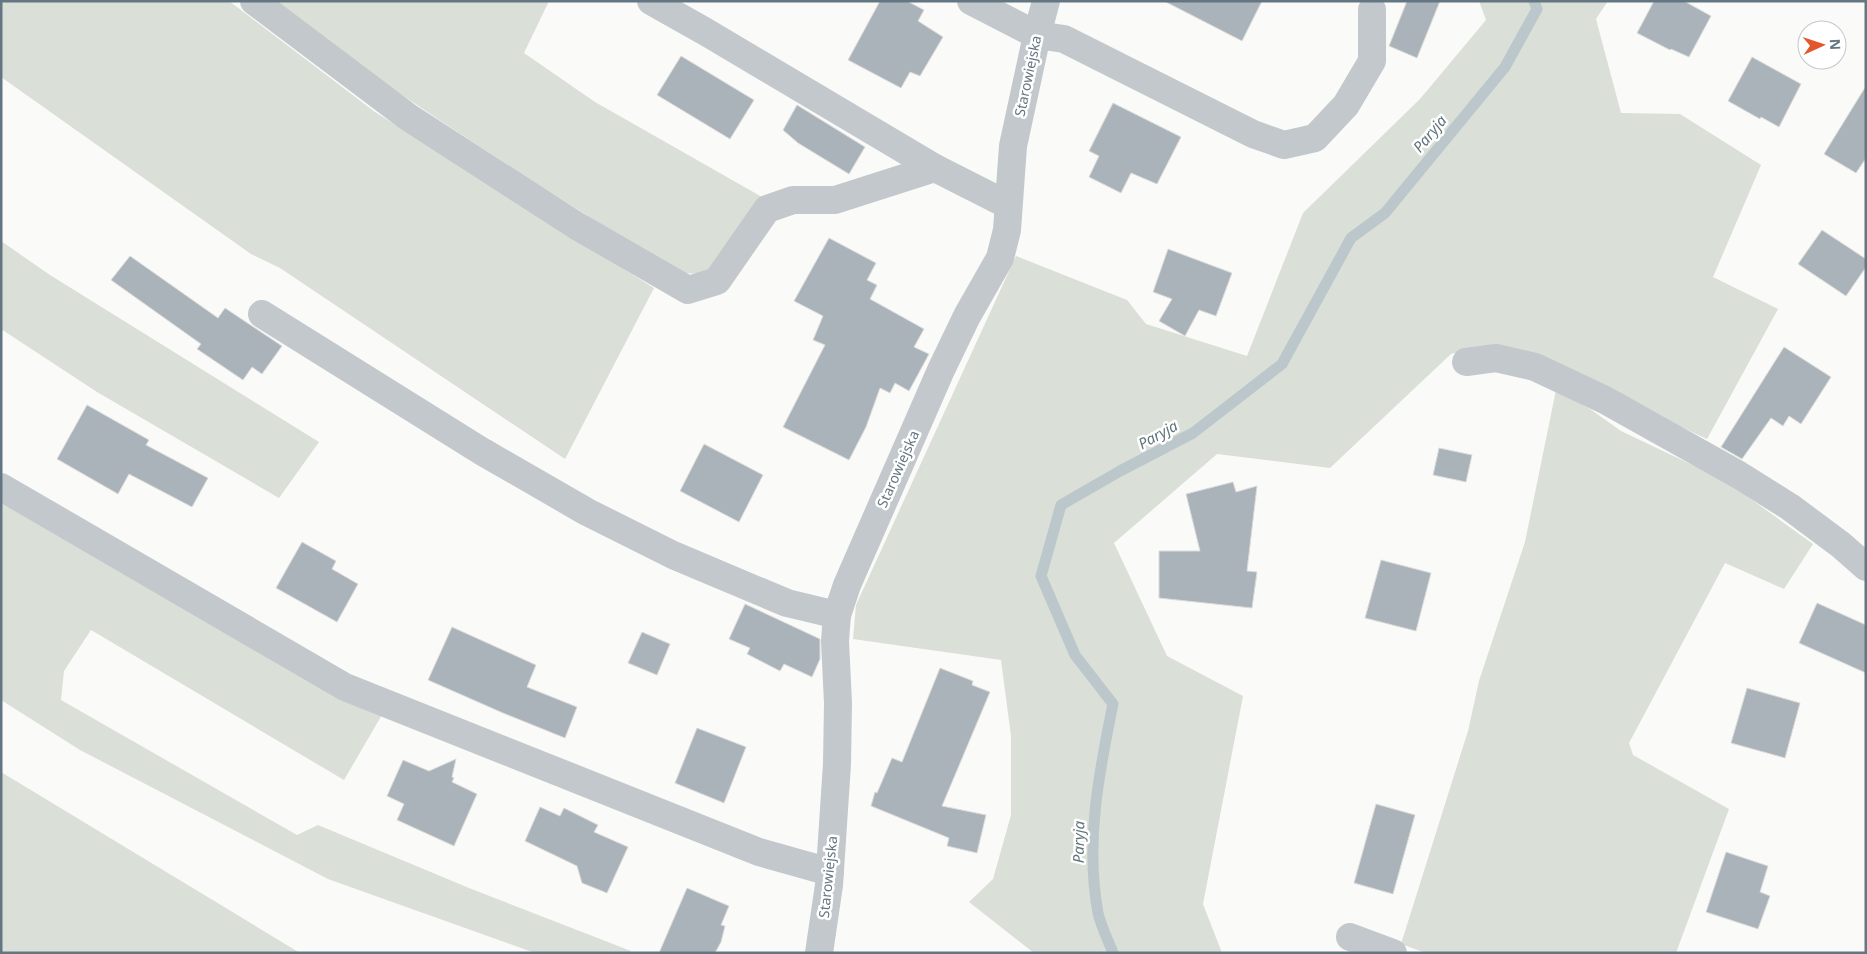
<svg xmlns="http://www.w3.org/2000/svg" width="1867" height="954" viewBox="0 0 1867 954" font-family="'Noto Sans',sans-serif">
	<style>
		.green { fill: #dadfd7 }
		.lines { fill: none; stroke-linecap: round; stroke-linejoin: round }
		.stream { stroke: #bbc7cb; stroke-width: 11 }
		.building { fill: #aab3b9; stroke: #dcdcda }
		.minor { stroke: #c3c8cc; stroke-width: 28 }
		.labels { text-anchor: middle; stroke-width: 5; stroke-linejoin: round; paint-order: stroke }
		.street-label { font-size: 14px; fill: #657683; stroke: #fff }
		.water-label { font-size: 15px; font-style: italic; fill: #60757c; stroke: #fff }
	</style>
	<rect width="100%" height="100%" fill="#fafaf8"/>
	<g class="green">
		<path d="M 1,1 L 229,1 L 375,112 L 654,288 L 565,459 L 280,268 L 251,254 L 1,77 Z"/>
		<path d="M 269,1 L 549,1 L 524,53 L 595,102 L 762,197 L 706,274 L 679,273 C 540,186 401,99 269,1 Z"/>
		<path d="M 1479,1 L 1608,1 L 1596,19 L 1621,113 L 1680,114 L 1761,165 L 1713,277 L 1778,309 L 1707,439 L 1531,357 L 1474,348 L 1451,354 L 1330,468 L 1217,454 L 1114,543 L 1167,656 L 1243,696 L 1203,904 L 1222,953 L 1034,953 L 969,902 L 993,879 L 1011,815 L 1011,736 L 1001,660 L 853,639 L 856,605 L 1016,256 L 1127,300 L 1146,324 L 1247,356 L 1303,213 L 1420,99 L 1486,20 Z"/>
		<path d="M 1,241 L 50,275 L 319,442 L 279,498 L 97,392 L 1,329 Z"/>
		<path d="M 1556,390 L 1590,409 L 1621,431 L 1726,481 L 1813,544 L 1784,589 L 1725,563 L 1629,743 L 1633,755 L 1729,809 L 1676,953 L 1426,953 L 1401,944 L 1468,731 L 1479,681 L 1525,542 Z"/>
		<path d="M 1,503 L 260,653 L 383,713 L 344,780 L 91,630 L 64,671 L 61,700 L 297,835 L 318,825 L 469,888 L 631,951 L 631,953 L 535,953 L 328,879 L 80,750 L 1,700 Z"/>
		<path d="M 1,772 L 300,953 L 1,953 Z"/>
	</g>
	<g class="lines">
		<path class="stream" d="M 1113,953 C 1108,940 1101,926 1098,913 C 1085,843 1099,772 1113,704 L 1075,655 L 1041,576 L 1061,505 L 1120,471 L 1193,433 L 1282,364 L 1351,238 L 1385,213 L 1505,67 L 1537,9 L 1534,1"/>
	</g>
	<g class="building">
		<path d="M 880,1 L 907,1 L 924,10 L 918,21 L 943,37 L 920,76 L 910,72 L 901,88 L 848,60 Z"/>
		<path d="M 1164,1 L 1262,1 L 1242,41 Z"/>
		<path d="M 1407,1 L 1440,1 L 1417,58 L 1389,46 Z"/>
		<path d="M 1654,1 L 1684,1 L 1711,16 L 1689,57 L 1671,49 L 1670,50 L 1637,33 Z"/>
		<path d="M 681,56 L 754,100 L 730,139 L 657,95 Z"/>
		<path d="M 1752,57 L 1801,84 L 1779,127 L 1761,117 L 1760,119 L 1728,101 Z"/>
		<path d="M 1866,86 L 1866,158 L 1856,173 L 1824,154 Z"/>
		<path d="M 1113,103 L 1181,137 L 1157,184 L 1131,173 L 1121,193 L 1089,177 L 1099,156 L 1089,151 Z"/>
		<path d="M 797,105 L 865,147 L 849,174 L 798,143 L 783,130 Z"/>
		<path d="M 1822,230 L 1866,259 L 1866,267 L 1846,296 L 1798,264 Z"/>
		<path d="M 829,238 L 876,263 L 867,280 L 877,285 L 870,299 L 924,329 L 914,347 L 929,354 L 909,391 L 895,383 L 890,393 L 880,388 L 866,427 L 849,460 L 783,427 L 825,345 L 813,340 L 823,316 L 794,301 Z"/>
		<path d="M 1168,249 L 1232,273 L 1216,316 L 1199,310 L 1185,336 L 1159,321 L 1172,299 L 1153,292 Z"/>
		<path d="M 130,256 L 218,318 L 225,308 L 282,346 L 262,374 L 252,367 L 243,380 L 197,349 L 201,344 L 111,280 Z"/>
		<path d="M 1784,347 L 1831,377 L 1801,424 L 1789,416 L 1783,426 L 1771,418 L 1742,459 L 1721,447 Z"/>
		<path d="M 87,405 L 149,440 L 146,445 L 208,478 L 192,507 L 129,474 L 118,494 L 57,459 Z"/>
		<path d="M 704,444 L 763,475 L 739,522 L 680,491 Z"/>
		<path d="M 1439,448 L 1472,455 L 1466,482 L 1433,475 Z"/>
		<path d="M 1233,482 L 1236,492 L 1257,486 L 1247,571 L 1257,572 L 1252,608 L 1159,598 L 1159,551 L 1200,551 L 1186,494 Z"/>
		<path d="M 302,542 L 336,561 L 332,569 L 358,584 L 337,622 L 276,588 Z"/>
		<path d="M 1381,560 L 1431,573 L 1416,631 L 1365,618 Z"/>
		<path d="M 1817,603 L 1866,625 L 1866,673 L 1799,643 Z"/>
		<path d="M 745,604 L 820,639 L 820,659 L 812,677 L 784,664 L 780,671 L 747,654 L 750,648 L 729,639 Z"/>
		<path d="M 452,627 L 536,665 L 527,687 L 577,707 L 565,738 L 503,713 L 428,680 Z"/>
		<path d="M 642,632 L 670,644 L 657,675 L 628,663 Z"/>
		<path d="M 940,668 L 973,681 L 972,685 L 990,692 L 942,806 L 986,815 L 977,853 L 947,846 L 949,838 L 871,806 L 875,792 L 877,793 L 892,758 L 902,762 Z"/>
		<path d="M 1747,688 L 1800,703 L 1785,758 L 1731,743 Z"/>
		<path d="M 697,728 L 746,747 L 724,803 L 675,783 Z"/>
		<path d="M 456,759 L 452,777 L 454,778 L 452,782 L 477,794 L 454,846 L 397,820 L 404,804 L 387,796 L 403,760 L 429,771 Z"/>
		<path d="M 1376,804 L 1415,815 L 1393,894 L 1354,883 Z"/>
		<path d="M 540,807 L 560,816 L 564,808 L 598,825 L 594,832 L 628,847 L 607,893 L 582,883 L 577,866 L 525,841 Z"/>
		<path d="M 1726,852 L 1768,866 L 1760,892 L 1770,896 L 1758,929 L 1706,912 Z"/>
		<path d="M 687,888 L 729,906 L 721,925 L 725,926 L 721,942 L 715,953 L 659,953 Z"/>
	</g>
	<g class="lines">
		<g class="minor">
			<path d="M 254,1 L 408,117 L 577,226 L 688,290 L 717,281 L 767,209 L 793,200 L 835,200 L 935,168"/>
			<path d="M 651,1 L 706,32 L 935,168 L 1008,205"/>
			<path d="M 971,1 L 1037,35 L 1064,39 L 1253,134 L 1284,145 L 1315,138 L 1346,105 L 1372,61 L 1372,10"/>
			<path d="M 262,314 L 483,452 L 587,512 L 673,555 L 787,603 L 837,615"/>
			<path d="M 1466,362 L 1496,358 L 1535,367 L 1605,400 L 1739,475 L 1790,507 L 1841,545 L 1866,567"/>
			<path d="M 1,487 L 345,687 L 759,852 L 830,872"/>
			<path d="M 1350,937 L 1393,953"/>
			<path d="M 819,953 L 829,885 L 837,764 L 838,703 L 835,641 L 837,615 L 847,585 L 941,370 L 967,316 L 1000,258 L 1007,230 L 1013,146 L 1037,35 L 1046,1"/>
		</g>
	</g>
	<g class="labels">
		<g class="street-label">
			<text transform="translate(1028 76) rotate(-78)" y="5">Starowiejska</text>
			<text transform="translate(898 469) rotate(-66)" y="5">Starowiejska</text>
			<text transform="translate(828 877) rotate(-84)" y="5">Starowiejska</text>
		</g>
		<g class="water-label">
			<text transform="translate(1430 134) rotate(-50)" y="5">Paryja</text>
			<text transform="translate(1158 435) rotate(-29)" y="5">Paryja</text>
			<text transform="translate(1079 842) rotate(-89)" y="5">Paryja</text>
		</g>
	</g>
	<rect width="1867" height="954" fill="none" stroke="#657683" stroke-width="5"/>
	<g transform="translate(1822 45) rotate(87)"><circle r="24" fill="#ffffff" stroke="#c1c8cd"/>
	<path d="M0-4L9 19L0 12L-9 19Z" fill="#e4572e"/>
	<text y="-8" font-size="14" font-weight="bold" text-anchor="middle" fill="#657683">N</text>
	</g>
</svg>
